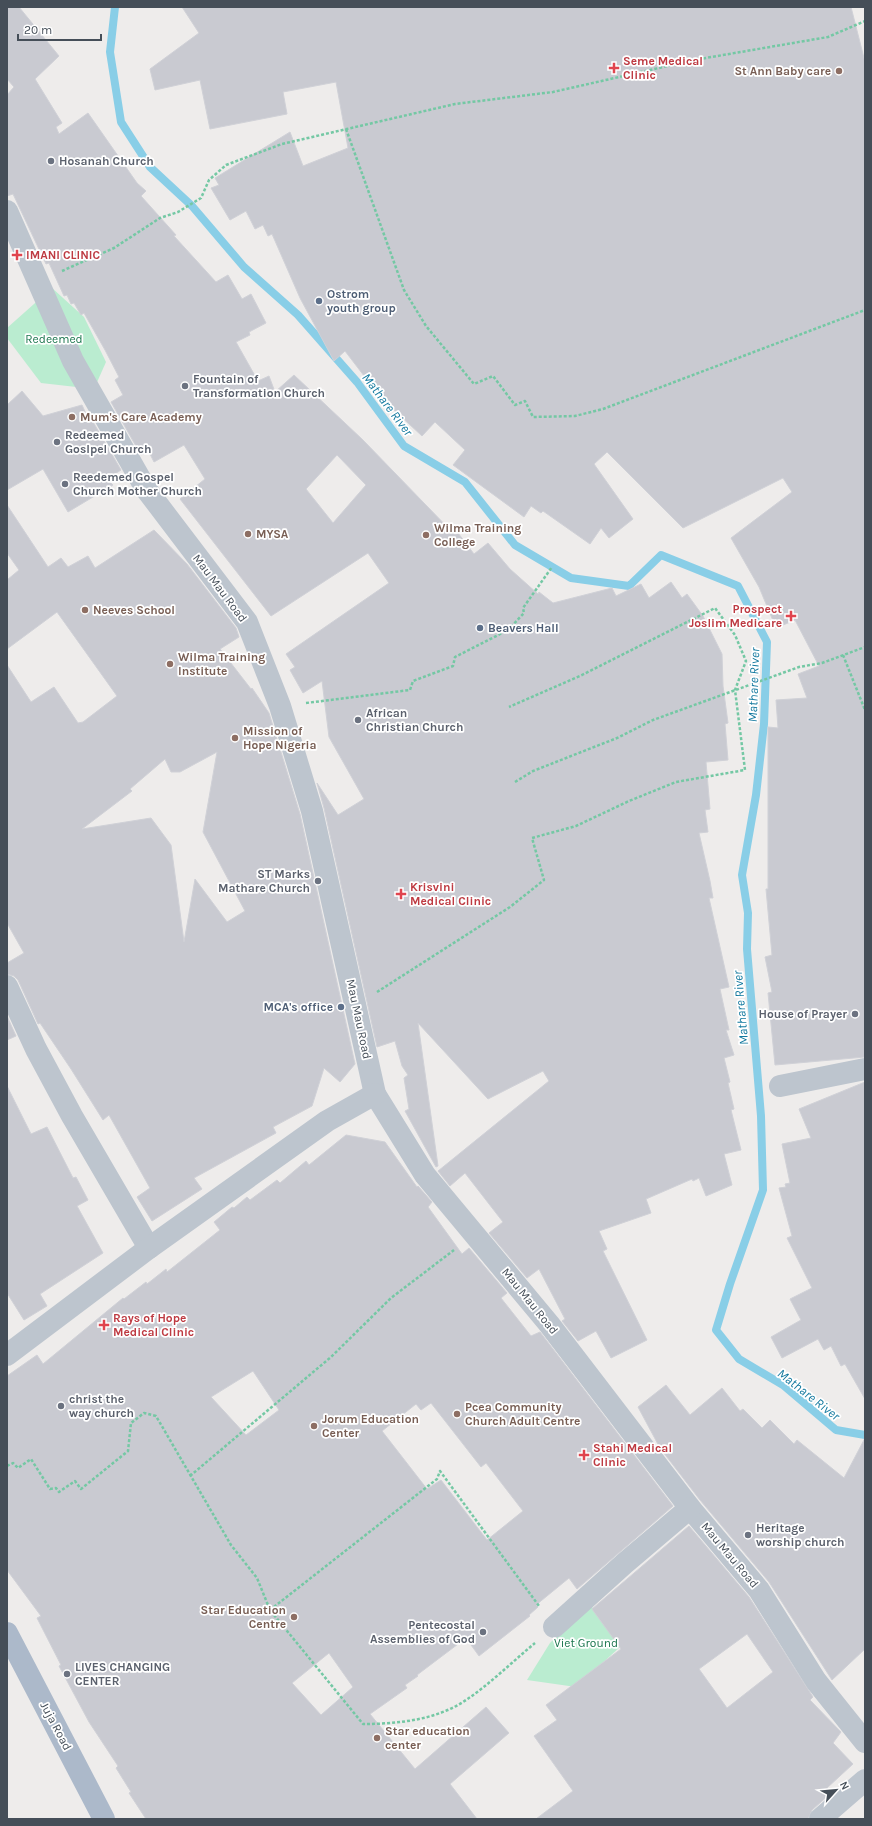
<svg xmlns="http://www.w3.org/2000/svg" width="872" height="1826" viewBox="0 0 872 1826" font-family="Karla,sans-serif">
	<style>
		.green { fill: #baecd0 }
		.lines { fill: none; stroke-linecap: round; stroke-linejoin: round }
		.stream { stroke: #89cee7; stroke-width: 8 }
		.building { fill: #c9cad1; stroke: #d0d1d7; fill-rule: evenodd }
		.path { stroke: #74c8a4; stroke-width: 2.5; stroke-dasharray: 3 2; stroke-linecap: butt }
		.minor { stroke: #bdc5ce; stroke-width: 22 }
		.major { stroke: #acb9ca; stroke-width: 22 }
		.health-dot { fill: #e0444e; stroke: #fff; stroke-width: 1.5 }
		.education-dot { fill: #8d6e63; stroke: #fff; stroke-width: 1.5 }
		.worship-dot { fill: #6b7280; stroke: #fff; stroke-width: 1.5 }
		.service-dot { fill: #5c6f8a; stroke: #fff; stroke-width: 1.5 }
		.labels { text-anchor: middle; stroke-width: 3.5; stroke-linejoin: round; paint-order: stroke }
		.health-label { font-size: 12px; font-weight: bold; fill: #be3a42; stroke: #fff; text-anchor: start }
		.education-label { font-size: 12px; font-weight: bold; fill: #785e54; stroke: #fff; text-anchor: start }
		.worship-label { font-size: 12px; font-weight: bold; fill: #5b616d; stroke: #fff; text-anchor: start }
		.service-label { font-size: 12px; font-weight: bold; fill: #4e5e75; stroke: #fff; text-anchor: start }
		.park-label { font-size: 12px; fill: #1a754d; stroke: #fff }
		.street-label { font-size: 12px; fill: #454e58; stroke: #fff }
		.water-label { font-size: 13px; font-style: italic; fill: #12789e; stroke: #fff }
	</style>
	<rect width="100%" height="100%" fill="#eeeceb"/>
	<g class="green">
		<path d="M 52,288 L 84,317 L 106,362 L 94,389 L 41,383 L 7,338 L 7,328 Z"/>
		<path d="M 590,1604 L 620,1647 L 576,1687 L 527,1680 L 550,1643 Z"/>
	</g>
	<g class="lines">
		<path class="stream" d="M 115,7 L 110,52 L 121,122 L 150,167 L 192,206 L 244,267 L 298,315 L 357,382 L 404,446 L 465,482 L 515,545 L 571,578 L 629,586 L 661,555 L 738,586 L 767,642 L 764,724 L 756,795 L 742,875 L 748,913 L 747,949 L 761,1116 L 763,1190 L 730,1284 L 716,1330 L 739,1359 L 783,1385 L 836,1430 L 865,1435"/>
	</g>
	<g class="building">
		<path d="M 7,7 L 19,7 L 59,56 L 35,79 L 62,123 L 56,127 L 59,134 L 88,113 L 137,183 L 146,191 L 141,196 L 176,235 L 174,236 L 216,282 L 228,275 L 242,299 L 251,294 L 266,323 L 249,332 L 250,335 L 236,342 L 258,381 L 269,376 L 275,392 L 294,375 L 363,440 L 455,535 L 458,533 L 474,554 L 488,543 L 510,569 L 538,594 L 539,592 L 553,603 L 612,588 L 616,596 L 641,584 L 649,598 L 671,582 L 682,598 L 687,594 L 703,616 L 722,654 L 723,686 L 728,723 L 725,724 L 728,760 L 706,762 L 710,809 L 705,810 L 708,832 L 699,833 L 710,881 L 713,898 L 709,898 L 729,987 L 720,989 L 729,1030 L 726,1030 L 734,1055 L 724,1058 L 730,1082 L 728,1083 L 734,1109 L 731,1110 L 741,1150 L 724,1154 L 732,1185 L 706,1196 L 699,1178 L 693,1181 L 692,1179 L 646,1199 L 651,1213 L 599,1231 L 607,1249 L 603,1251 L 647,1340 L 611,1358 L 596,1331 L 578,1341 L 562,1321 L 565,1319 L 539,1269 L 527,1278 L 489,1233 L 503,1222 L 465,1173 L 450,1186 L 438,1171 L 549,1081 L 543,1071 L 488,1099 L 418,1023 L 438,1166 L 436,1167 L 405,1111 L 409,1109 L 404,1078 L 408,1075 L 402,1066 L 395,1041 L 377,1047 L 324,808 L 317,783 L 338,815 L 364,799 L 329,737 L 322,681 L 303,693 L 290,670 L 295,667 L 286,654 L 389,583 L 368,553 L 271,616 L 180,499 L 205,479 L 184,445 L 154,462 L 148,450 L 141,455 L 111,402 L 123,395 L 115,380 L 119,377 L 105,350 L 84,313 L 81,315 L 74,303 L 71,304 L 67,295 L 64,296 L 49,263 L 46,264 L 13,194 L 7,196 L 7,95 L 14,87 L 7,79 ZM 337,455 L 366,485 L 333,523 L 306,489 Z"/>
		<path d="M 182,7 L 851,7 L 865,62 L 865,1057 L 775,1065 L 768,993 L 772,992 L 765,957 L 772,955 L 766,889 L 768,889 L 768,727 L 778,728 L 776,700 L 807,698 L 798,674 L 819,666 L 795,620 L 776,628 L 759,587 L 731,538 L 792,492 L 783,478 L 683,528 L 607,452 L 594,464 L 633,519 L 609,538 L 601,528 L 590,544 L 543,511 L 541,513 L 531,506 L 524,517 L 453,465 L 465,450 L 435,422 L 422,436 L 381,398 L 345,351 L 334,361 L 300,298 L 272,234 L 268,236 L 263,225 L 255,229 L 246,211 L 230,220 L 211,188 L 219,185 L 215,178 L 290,132 L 303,166 L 348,148 L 336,82 L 283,92 L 287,114 L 210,129 L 200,80 L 155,90 L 150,69 L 199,33 Z"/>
		<path d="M 22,391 L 43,416 L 82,405 L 87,416 L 89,415 L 121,470 L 107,479 L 113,485 L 68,512 L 43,469 L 7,490 L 7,405 Z"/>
		<path d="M 7,505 L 48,567 L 61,558 L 68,567 L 88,556 L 95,568 L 154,530 L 187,564 L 236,628 L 239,637 L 220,649 L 251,689 L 252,688 L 269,713 L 300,814 L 355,1064 L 340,1082 L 324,1068 L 312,1106 L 273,1127 L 276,1133 L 194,1178 L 202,1189 L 152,1221 L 137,1197 L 150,1188 L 109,1115 L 103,1120 L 71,1069 L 40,1023 L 38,1024 L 18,980 L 14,976 L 7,974 L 7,963 L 24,953 L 7,923 L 7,665 L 31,702 L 54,687 L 78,723 L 83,722 L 117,696 L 57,612 L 7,649 L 7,580 L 19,570 L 7,553 ZM 217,752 L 203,832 L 245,911 L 227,922 L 195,879 L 184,942 L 171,845 L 151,818 L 82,829 L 132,791 L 130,789 L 165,759 L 171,772 L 180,772 Z"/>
		<path d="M 7,1016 L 16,1036 L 7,1040 Z"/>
		<path d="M 865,1082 L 865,1399 L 845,1364 L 841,1366 L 831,1346 L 824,1350 L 818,1339 L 782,1358 L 771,1337 L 801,1320 L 790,1299 L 812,1288 L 787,1238 L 792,1236 L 779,1188 L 786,1187 L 785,1184 L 790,1183 L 782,1144 L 811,1138 L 799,1109 Z"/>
		<path d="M 7,1086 L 31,1134 L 47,1127 L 73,1178 L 76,1177 L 88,1200 L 77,1206 L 103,1253 L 40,1294 L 47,1306 L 24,1320 L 7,1293 Z"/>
		<path d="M 346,1135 L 385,1142 L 417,1187 L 418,1186 L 432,1202 L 428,1207 L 462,1254 L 469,1248 L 507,1293 L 501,1298 L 531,1336 L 540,1332 L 673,1506 L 577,1589 L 569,1578 L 536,1605 L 538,1607 L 529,1615 L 530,1616 L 479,1656 L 466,1638 L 417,1675 L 418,1676 L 405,1685 L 407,1688 L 370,1714 L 415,1769 L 486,1707 L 509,1733 L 450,1784 L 477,1819 L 146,1819 L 129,1793 L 131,1792 L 116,1768 L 118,1766 L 89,1722 L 59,1666 L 61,1665 L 37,1618 L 41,1616 L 7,1570 L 7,1376 L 37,1355 L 43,1364 L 123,1298 L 124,1299 L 146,1282 L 147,1284 L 166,1269 L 167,1272 L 220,1230 L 214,1222 L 232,1207 L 234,1208 L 247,1197 L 250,1200 L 277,1180 L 280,1183 L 306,1161 L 309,1165 ZM 253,1371 L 279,1410 L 246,1435 L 211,1397 ZM 431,1403 L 481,1467 L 486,1463 L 523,1511 L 487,1540 L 441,1480 L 427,1489 L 382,1431 L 416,1404 L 421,1410 ZM 329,1653 L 353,1687 L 321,1715 L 292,1683 Z"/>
		<path d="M 666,1385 L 690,1415 L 722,1388 L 740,1411 L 743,1409 L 762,1428 L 770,1420 L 794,1444 L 797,1440 L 844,1478 L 865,1438 L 865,1649 L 832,1680 L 769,1582 L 700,1500 L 660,1448 L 638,1407 Z"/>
		<path d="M 689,1526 L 749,1597 L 813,1697 L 810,1700 L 841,1732 L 833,1743 L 853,1764 L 827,1788 L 831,1793 L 812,1810 L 808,1819 L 536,1819 L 573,1791 L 534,1736 L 557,1720 L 546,1705 L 621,1649 L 592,1609 ZM 747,1634 L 773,1672 L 727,1708 L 699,1669 Z"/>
	</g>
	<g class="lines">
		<g class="path">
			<path d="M 346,129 L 404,290 L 426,326 L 474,384 L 493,376 L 515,405 L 525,401 L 533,417 L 575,416 L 603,409 L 865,310"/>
			<path d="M 62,271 L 114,248 L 160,218 L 178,212 L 201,198 L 209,180 L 226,165 L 282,144 L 455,104 L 553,92 L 694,60 L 828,37 L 865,21"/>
			<path d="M 843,655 L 865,710"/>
			<path d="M 306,703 L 410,690 L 413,681 L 453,666 L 455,657 L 508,630 L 524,613 L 523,608 L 552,567"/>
			<path d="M 515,782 L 533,771 L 617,738 L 653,720 L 799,667 L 822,663 L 865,647"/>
			<path d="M 377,992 L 510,907 L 544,880 L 532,838 L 576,826 L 629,801 L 676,782 L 745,770 L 735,690 L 746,661 L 735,635 L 715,608 L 582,675 L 509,707"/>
			<path d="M 7,1466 L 13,1463 L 18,1468 L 31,1459 L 50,1489 L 56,1488 L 59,1492 L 75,1481 L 81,1489 L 128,1451 L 131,1423 L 144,1413 L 156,1416 L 231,1545 L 257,1578 L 270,1610 L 363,1724 C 397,1724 437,1720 466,1700 C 490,1684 512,1662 535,1643"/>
			<path d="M 190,1476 L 331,1357 L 391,1298 L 454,1250"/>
			<path d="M 270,1610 L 437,1479 L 440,1471 L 539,1606"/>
		</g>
		<g class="minor">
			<path d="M 7,211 L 73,361 L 146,489 L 247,622 L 280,706 L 312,811 L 375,1094 L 425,1175 L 549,1324 L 690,1508 L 759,1590 L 816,1681 L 865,1742"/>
			<path d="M 7,986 L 36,1049 L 72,1116 L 149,1248"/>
			<path d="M 780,1086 L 865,1069"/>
			<path d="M 7,1355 L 149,1248 L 327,1121 L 375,1094"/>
			<path d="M 554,1627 L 625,1563 L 690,1508"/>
			<path d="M 820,1819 L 865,1780"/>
		</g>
		<path class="major" d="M 7,1633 L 104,1819"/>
	</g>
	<g class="health-dot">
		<path d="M612 62h4v4h4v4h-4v4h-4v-4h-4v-4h4z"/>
		<path d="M15 249h4v4h4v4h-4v4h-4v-4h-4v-4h4z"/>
		<path d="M789 610h4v4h4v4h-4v4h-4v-4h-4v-4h4z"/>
		<path d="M399 888h4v4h4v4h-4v4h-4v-4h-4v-4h4z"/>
		<path d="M102 1319h4v4h4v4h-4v4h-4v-4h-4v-4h4z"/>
		<path d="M582 1449h4v4h4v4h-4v4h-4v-4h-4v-4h4z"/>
	</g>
	<g class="education-dot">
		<circle cx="839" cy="71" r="4"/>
		<circle cx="72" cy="417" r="4"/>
		<circle cx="248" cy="534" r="4"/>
		<circle cx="426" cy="535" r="4"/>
		<circle cx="85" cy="610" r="4"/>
		<circle cx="170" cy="664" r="4"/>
		<circle cx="235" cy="738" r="4"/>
		<circle cx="457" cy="1414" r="4"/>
		<circle cx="314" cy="1426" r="4"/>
		<circle cx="294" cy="1617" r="4"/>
		<circle cx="377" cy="1738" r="4"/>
	</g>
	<g class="worship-dot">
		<circle cx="51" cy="161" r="4"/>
		<circle cx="185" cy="386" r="4"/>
		<circle cx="57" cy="442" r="4"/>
		<circle cx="65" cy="484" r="4"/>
		<circle cx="358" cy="720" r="4"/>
		<circle cx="318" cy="881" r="4"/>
		<circle cx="855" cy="1014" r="4"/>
		<circle cx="61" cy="1406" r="4"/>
		<circle cx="748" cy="1535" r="4"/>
		<circle cx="483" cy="1632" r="4"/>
		<circle cx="67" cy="1674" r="4"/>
	</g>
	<g class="service-dot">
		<circle cx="319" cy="301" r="4"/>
		<circle cx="480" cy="628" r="4"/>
		<circle cx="341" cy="1007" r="4"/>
	</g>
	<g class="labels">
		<g class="health-label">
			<text x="623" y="65">Seme Medical<tspan x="623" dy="14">Clinic</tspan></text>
			<text x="26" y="259">IMANI CLINIC</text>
			<text x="782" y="613" text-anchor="end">Prospect<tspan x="782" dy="14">Joslim Medicare</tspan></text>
			<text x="410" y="891">Krisvini<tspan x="410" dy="14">Medical Clinic</tspan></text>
			<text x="113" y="1322">Rays of Hope<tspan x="113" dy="14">Medical Clinic</tspan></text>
			<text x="593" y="1452">Stahi Medical<tspan x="593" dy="14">Clinic</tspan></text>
		</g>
		<g class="education-label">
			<text x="831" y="75" text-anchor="end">St Ann Baby care</text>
			<text x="80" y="421">Mum's Care Academy</text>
			<text x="434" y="532">Wilma Training<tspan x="434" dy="14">College</tspan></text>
			<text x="256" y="538">MYSA</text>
			<text x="93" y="614">Neeves School</text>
			<text x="178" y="661">Wilma Training<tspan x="178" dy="14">Institute</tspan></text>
			<text x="243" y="735">Mission of<tspan x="243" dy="14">Hope Nigeria</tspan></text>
			<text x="465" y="1411">Pcea Community<tspan x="465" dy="14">Church Adult Centre</tspan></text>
			<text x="322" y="1423">Jorum Education<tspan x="322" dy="14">Center</tspan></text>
			<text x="286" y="1614" text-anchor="end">Star Education<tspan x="286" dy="14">Centre</tspan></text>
			<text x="385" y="1735">Star education<tspan x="385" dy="14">center</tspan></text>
		</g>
		<g class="worship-label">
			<text x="59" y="165">Hosanah Church</text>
			<text x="193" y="383">Fountain of<tspan x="193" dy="14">Transformation Church</tspan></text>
			<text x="65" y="439">Redeemed<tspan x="65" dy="14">Goslpel Church</tspan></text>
			<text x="73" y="481">Reedemed Gospel<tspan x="73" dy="14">Church Mother Church</tspan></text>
			<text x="366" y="717">African<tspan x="366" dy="14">Christian Church</tspan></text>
			<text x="310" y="878" text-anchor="end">ST Marks<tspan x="310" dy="14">Mathare Church</tspan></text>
			<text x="847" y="1018" text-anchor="end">House of Prayer</text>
			<text x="69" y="1403">christ the<tspan x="69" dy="14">way church</tspan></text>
			<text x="756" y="1532">Heritage<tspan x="756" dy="14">worship church</tspan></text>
			<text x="475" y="1629" text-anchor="end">Pentecostal<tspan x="475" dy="14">Assemblies of God</tspan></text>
			<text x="75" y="1671">LIVES CHANGING<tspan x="75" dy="14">CENTER</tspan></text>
		</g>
		<g class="service-label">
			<text x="327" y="298">Ostrom<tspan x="327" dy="14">youth group</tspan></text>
			<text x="488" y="632">Beavers Hall</text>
			<text x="333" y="1011" text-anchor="end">MCA's office</text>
		</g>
		<g class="park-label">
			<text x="54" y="343">Redeemed</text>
			<text x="586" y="1647">Viet Ground</text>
		</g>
		<g class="street-label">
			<text transform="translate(220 588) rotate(53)" y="4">Mau Mau Road</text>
			<text transform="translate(359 1019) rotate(78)" y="4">Mau Mau Road</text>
			<text transform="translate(530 1301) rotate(51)" y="4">Mau Mau Road</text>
			<text transform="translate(730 1555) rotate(50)" y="4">Mau Mau Road</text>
			<text transform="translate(56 1726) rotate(62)" y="4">Juja Road</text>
		</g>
		<g class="water-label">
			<text transform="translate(388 404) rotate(53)" y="5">Mathare River</text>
			<text transform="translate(753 685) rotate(-88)" y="5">Mathare River</text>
			<text transform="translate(740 1008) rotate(-95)" y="5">Mathare River</text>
			<text transform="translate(809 1394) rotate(38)" y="5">Mathare River</text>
		</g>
	</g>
	<rect width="872" height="1826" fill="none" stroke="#454e58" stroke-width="16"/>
	<g transform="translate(836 1790) rotate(63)" stroke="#ffffff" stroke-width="3" paint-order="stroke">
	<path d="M0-3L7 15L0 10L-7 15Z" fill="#454e58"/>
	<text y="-6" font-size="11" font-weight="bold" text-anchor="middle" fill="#454e58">N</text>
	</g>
	<path d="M18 34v6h83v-6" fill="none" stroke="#454e58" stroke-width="2"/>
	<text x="24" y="34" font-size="12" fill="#454e58" stroke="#ffffff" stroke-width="3" paint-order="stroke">20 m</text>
</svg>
